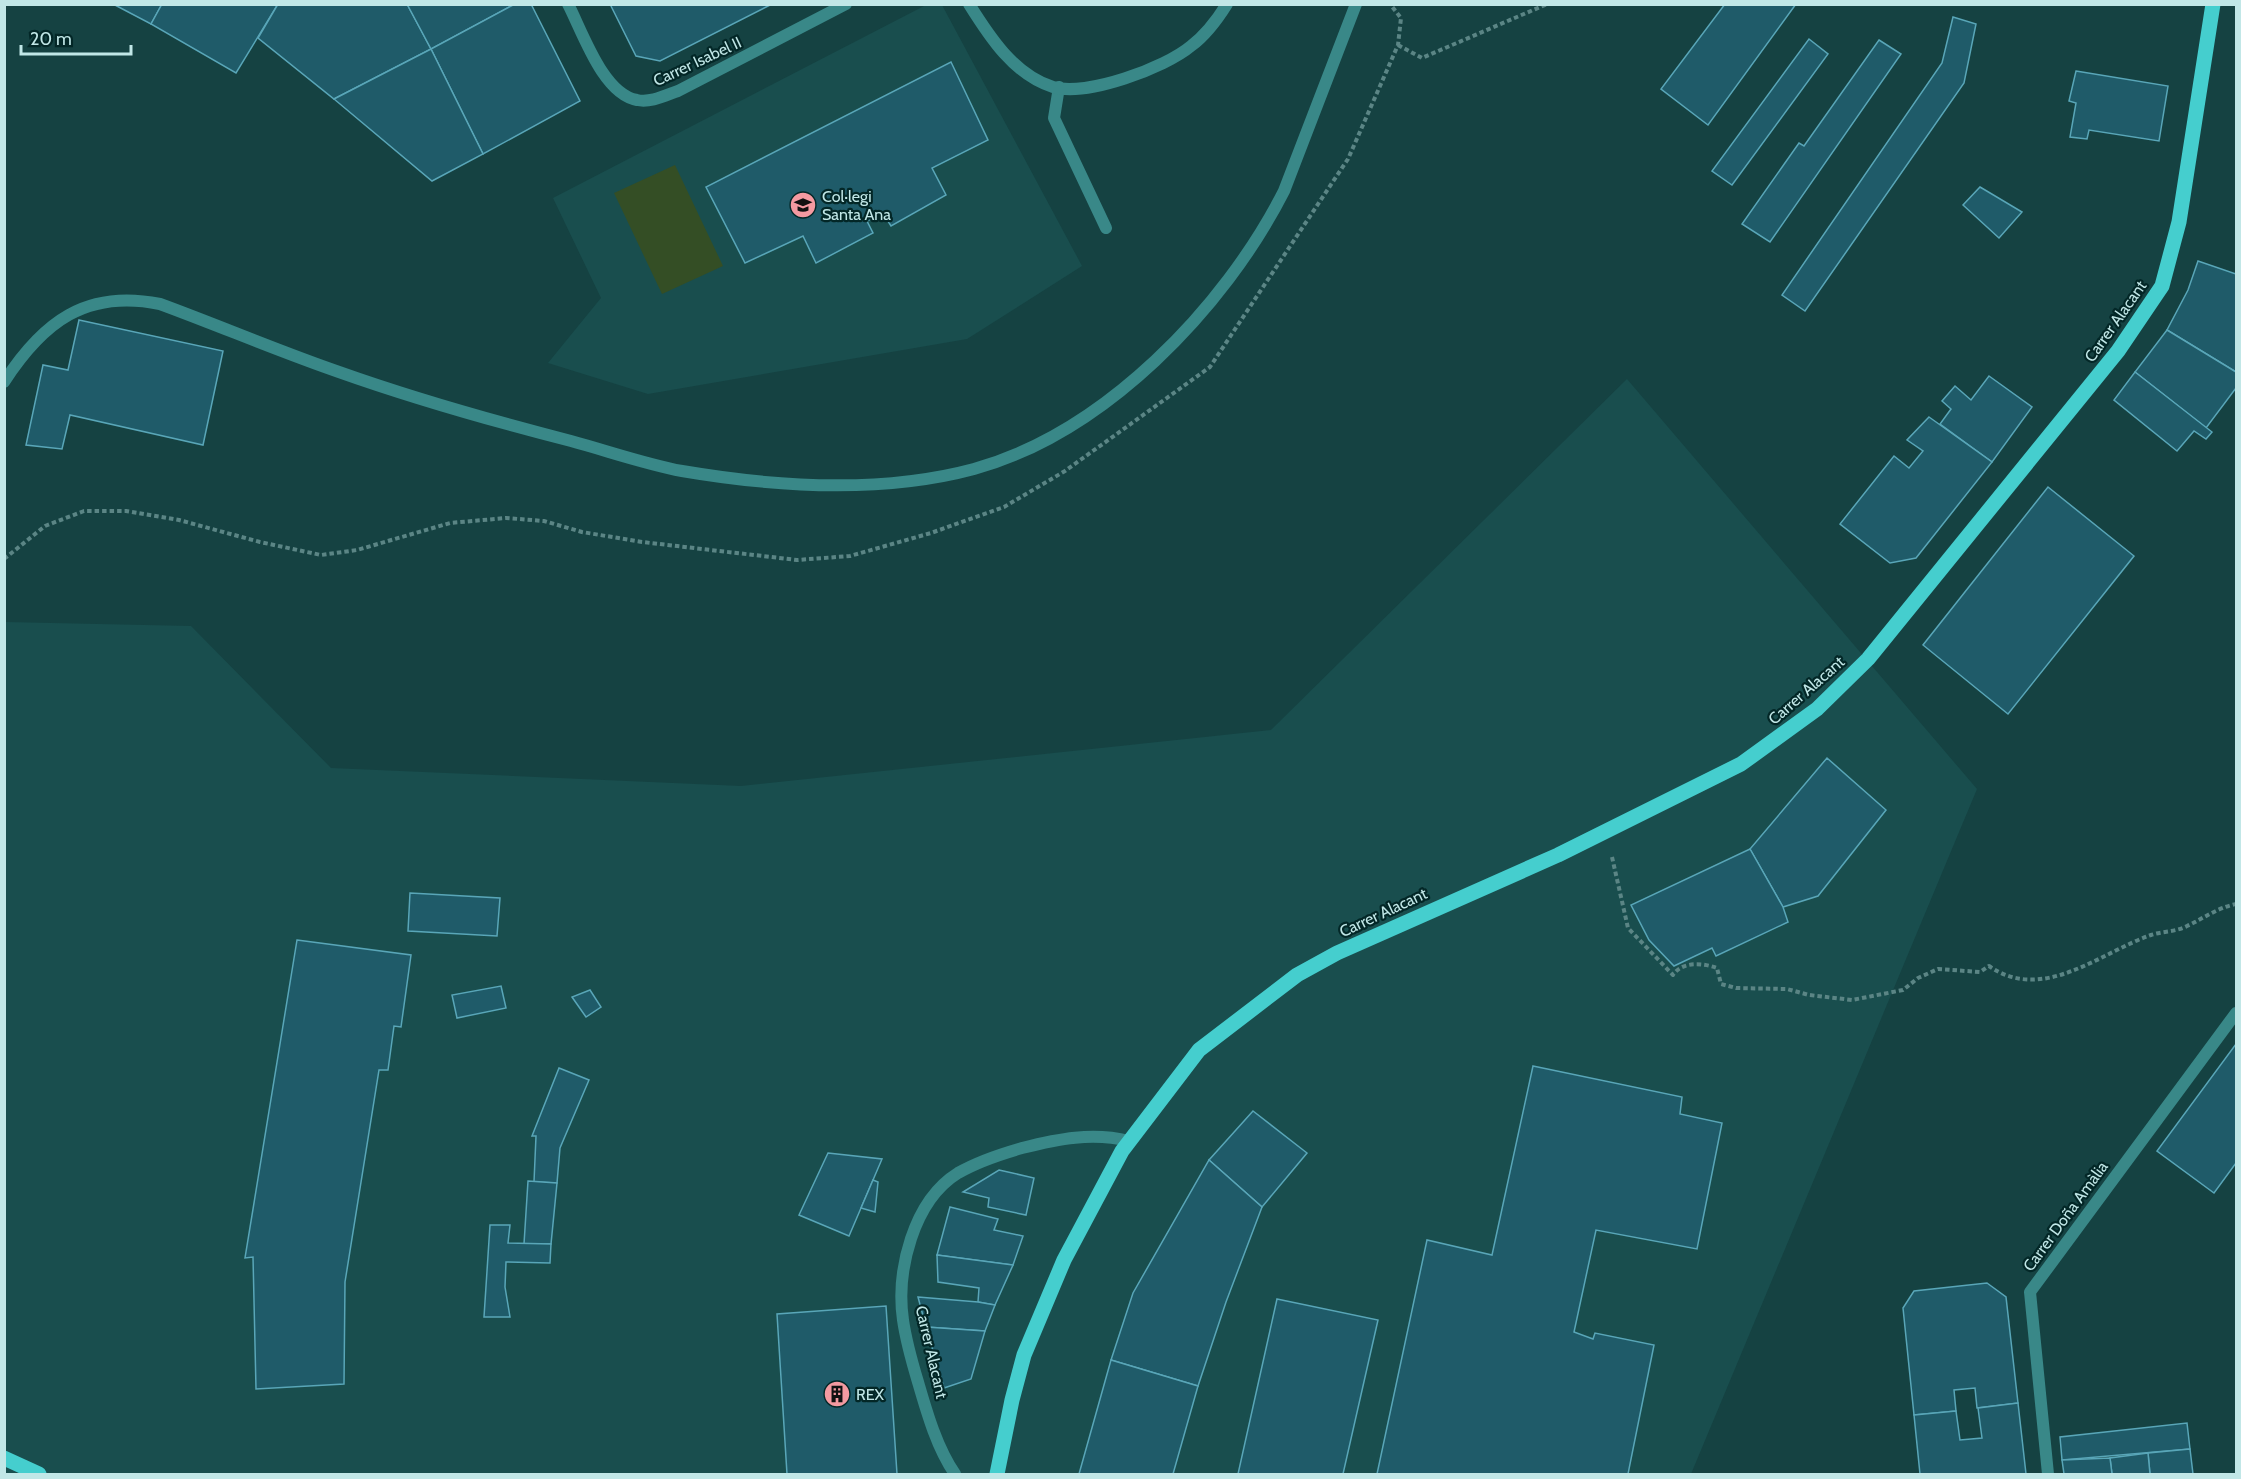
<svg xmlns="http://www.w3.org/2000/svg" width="2241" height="1479" viewBox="0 0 2241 1479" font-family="Cabin,sans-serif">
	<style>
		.built { fill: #194e4e }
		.green { fill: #344e25 }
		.building { fill: #1f5b69; stroke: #59a6b8; stroke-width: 1.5 }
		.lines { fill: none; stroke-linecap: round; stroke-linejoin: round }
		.path { stroke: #5b8585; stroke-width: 4; stroke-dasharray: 4.5 3; stroke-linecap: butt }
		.lane { stroke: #398888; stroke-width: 12 }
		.street { stroke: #398888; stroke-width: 12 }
		.primary { stroke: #45cece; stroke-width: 15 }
		.labels { text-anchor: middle; stroke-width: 4.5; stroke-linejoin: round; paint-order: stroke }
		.street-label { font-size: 16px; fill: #c1e7e7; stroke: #032727 }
		.poi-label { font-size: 16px; fill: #c1e7e7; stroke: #032727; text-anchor: start }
	</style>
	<rect width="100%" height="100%" fill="#154242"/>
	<g class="built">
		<path d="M 926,5 L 942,5 L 1082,266 L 967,339 L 648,394 L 548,363 L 601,298 L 553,198 Z"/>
		<path d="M 1627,379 L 1977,789 L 1691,1474 L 5,1474 L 5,622 L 191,626 L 331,768 L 741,786 L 1271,730 Z"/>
	</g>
	<path class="green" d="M 675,165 L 723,266 L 662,294 L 614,193 Z"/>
	<g class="building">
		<path d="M 113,4 L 162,4 L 151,24 Z"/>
		<path d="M 162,4 L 278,4 L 236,73 L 151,24 Z"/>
		<path d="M 278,4 L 407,4 L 431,49 L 334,99 L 258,38 Z"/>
		<path d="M 407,4 L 515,4 L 431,49 Z"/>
		<path d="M 515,4 L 531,4 L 580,101 L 483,154 L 431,49 Z"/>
		<path d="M 610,4 L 772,4 L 660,61 L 636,56 Z"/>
		<path d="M 1725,4 L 1796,4 L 1708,125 L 1661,89 Z"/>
		<path d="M 1953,17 L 1976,24 L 1964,83 L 1805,311 L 1782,295 L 1942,63 Z"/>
		<path d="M 1809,39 L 1828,54 L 1732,185 L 1712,171 Z"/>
		<path d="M 1879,40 L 1901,54 L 1770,242 L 1742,224 L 1799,143 L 1804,146 Z"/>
		<path d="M 431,49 L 483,154 L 432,181 L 334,99 Z"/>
		<path d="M 951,62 L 988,140 L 932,168 L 946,195 L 891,226 L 883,213 L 867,221 L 873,233 L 816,263 L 803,236 L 745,263 L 706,187 Z"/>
		<path d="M 2076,71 L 2168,86 L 2159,141 L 2089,130 L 2087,139 L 2070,137 L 2076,103 L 2069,101 Z"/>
		<path d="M 1980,187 L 2022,212 L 1999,238 L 1963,205 Z"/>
		<path d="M 2198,261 L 2236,274 L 2236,372 L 2167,330 L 2188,290 Z"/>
		<path d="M 79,320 L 223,351 L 203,445 L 70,415 L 62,449 L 26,445 L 43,365 L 68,370 Z"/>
		<path d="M 2167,330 L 2236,372 L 2236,388 L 2206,428 L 2135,372 Z"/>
		<path d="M 2135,372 L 2212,432 L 2206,439 L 2194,431 L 2177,451 L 2114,400 Z"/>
		<path d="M 1989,376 L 2032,407 L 1992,462 L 1940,424 L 1951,409 L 1942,401 L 1955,386 L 1971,400 Z"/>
		<path d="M 1929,417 L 1992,462 L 1916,558 L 1890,563 L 1840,524 L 1894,456 L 1909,468 L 1923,451 L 1907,440 Z"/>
		<path d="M 2048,487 L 2134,556 L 2008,714 L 1923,645 Z"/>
		<path d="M 1827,758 L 1886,810 L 1818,896 L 1783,907 L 1750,849 Z"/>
		<path d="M 1750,849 L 1783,907 L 1788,922 L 1716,956 L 1712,948 L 1674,966 L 1649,940 L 1631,905 Z"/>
		<path d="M 410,893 L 500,898 L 497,936 L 408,931 Z"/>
		<path d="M 297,940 L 411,955 L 401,1027 L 394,1026 L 388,1070 L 379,1070 L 345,1282 L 344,1384 L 256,1389 L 253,1257 L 245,1258 Z"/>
		<path d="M 501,986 L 506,1008 L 457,1018 L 452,995 Z"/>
		<path d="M 590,990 L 601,1007 L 586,1017 L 572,997 Z"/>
		<path d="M 2236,1044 L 2236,1163 L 2214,1193 L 2157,1151 Z"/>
		<path d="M 1533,1066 L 1682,1097 L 1680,1114 L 1722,1123 L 1697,1249 L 1596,1230 L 1574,1332 L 1593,1339 L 1595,1333 L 1654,1345 L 1628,1474 L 1377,1474 L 1427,1240 L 1492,1255 Z"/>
		<path d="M 559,1068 L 589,1080 L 560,1148 L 557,1183 L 534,1182 L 536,1136 L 532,1136 Z"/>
		<path d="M 1253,1111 L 1307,1153 L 1262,1207 L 1209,1160 Z"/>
		<path d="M 828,1153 L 882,1159 L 849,1236 L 799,1215 Z"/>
		<path d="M 1209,1160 L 1262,1207 L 1226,1302 L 1198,1386 L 1111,1360 L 1133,1293 Z"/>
		<path d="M 999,1170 L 1034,1178 L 1026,1215 L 988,1207 L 989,1198 L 963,1192 Z"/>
		<path d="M 873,1180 L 878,1182 L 875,1212 L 861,1208 Z"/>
		<path d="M 528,1181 L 557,1183 L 551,1244 L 524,1244 Z"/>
		<path d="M 950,1207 L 998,1219 L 994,1230 L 1023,1236 L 1013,1265 L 937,1255 Z"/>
		<path d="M 490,1225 L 510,1225 L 508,1243 L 551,1244 L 550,1263 L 506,1262 L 505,1287 L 510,1317 L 484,1317 Z"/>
		<path d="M 937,1255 L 1013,1265 L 995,1305 L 978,1302 L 979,1288 L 938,1282 Z"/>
		<path d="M 1987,1283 L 2006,1297 L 2018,1403 L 1977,1408 L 1975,1388 L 1954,1390 L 1956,1411 L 1914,1415 L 1903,1308 L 1914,1291 Z"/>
		<path d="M 918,1297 L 978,1302 L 995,1305 L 985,1331 L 926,1327 Z"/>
		<path d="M 1277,1299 L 1378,1320 L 1343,1474 L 1238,1474 Z"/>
		<path d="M 886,1306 L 897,1474 L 787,1474 L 777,1314 Z"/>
		<path d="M 926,1327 L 985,1331 L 971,1379 L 944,1388 Z"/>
		<path d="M 1111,1360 L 1198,1386 L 1173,1474 L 1079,1474 Z"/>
		<path d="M 2018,1403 L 2026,1474 L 1920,1474 L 1914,1415 L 1956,1411 L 1960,1440 L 1982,1438 L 1978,1408 Z"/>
		<path d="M 2187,1423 L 2190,1449 L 2062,1460 L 2060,1437 Z"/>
		<path d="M 2190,1449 L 2193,1474 L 2150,1474 L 2148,1453 Z"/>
		<path d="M 2148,1453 L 2150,1474 L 2112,1474 L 2110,1458 Z"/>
		<path d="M 2110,1458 L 2112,1474 L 2064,1474 L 2062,1460 Z"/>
	</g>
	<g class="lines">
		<g class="path">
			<path d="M 1398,45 L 1422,58 L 1547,4"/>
			<path d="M 4,559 L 45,526 L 84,511 L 126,511 L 179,520 L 260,542 L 321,555 L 357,550 L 450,523 L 506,518 L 544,521 L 582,532 L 642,542 L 797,560 L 850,556 L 931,533 L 1004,507 L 1065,471 L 1210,367 L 1348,159 L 1398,45 L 1401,18 L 1390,4"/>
			<path d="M 1612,857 L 1628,928 L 1673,975 C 1682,961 1703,963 1717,968 L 1721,984 L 1736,988 L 1787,989 L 1809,995 L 1852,1000 L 1903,990 L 1918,978 L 1938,969 L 1980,972 L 1989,966 C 2043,1004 2101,952 2151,935 C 2163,931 2176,932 2187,926 C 2204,918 2217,908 2236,904"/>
		</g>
		<path class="lane" d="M 1059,87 L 1054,118 L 1106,228"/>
		<g class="street">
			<path d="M 568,4 C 583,33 603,94 637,100 C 651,103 666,95 678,91 L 846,4"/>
			<path d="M 969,4 C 989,36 1014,75 1053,87 C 1086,97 1165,68 1191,46 C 1206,35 1217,20 1227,4"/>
			<path d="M 4,382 C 43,322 86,289 160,304 C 220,326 278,351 339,372 C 415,399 493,421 571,441 C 608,451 645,464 682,471 C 776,487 881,494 974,469 C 1104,433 1224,309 1284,191 L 1356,4"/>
			<path d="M 955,1474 C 937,1448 927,1413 918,1382 C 912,1362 906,1341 903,1320 C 896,1271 913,1201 958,1173 C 977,1162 1001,1154 1022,1148 C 1058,1139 1092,1132 1129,1141"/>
			<path d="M 2048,1474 L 2030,1292 L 2236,1013"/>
		</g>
		<g class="primary">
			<path d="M 4,1458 L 39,1474"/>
			<path d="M 997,1474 L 1012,1400 L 1024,1355 L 1064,1260 L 1122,1151 L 1199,1050 L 1297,975 L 1337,953 L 1558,855 L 1741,764 L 1817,709 L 1868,659 L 2118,351 L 2162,286 L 2179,222 L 2213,4"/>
		</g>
	</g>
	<defs>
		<symbol id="school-disc" viewBox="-11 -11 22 22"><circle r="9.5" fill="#f49aa1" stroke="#032727"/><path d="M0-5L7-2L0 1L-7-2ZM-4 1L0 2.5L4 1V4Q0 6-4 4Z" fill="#111"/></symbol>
		<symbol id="building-disc" viewBox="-11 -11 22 22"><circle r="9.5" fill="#f49aa1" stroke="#032727"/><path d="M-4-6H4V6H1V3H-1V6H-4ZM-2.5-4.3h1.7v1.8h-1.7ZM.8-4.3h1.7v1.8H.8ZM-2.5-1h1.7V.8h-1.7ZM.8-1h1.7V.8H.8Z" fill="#111"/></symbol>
	</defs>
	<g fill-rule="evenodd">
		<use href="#school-disc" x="788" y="190" width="30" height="30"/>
		<use href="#building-disc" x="822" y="1379" width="30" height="30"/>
	</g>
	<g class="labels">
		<g class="street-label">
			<text transform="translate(697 61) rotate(-25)" y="6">Carrer Isabel II</text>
			<text transform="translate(2115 321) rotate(-55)" y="6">Carrer Alacant</text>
			<text transform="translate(1806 690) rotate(-41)" y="6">Carrer Alacant</text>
			<text transform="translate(1383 912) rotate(-25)" y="6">Carrer Alacant</text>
			<text transform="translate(2065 1216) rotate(-54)" y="6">Carrer Doña Amàlia</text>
			<text transform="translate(932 1352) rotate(77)" y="6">Carrer Alacant</text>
		</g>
		<g class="poi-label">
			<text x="822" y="202">Col·legi<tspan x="822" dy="18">Santa Ana</tspan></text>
			<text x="856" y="1400">REX</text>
		</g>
	</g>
	<rect width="2241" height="1479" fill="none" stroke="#c1e7e7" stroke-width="12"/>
	<path d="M21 45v9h110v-9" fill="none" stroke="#c1e7e7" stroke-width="3"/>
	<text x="30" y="45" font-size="18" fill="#c1e7e7" stroke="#032727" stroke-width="4.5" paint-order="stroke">20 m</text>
</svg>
